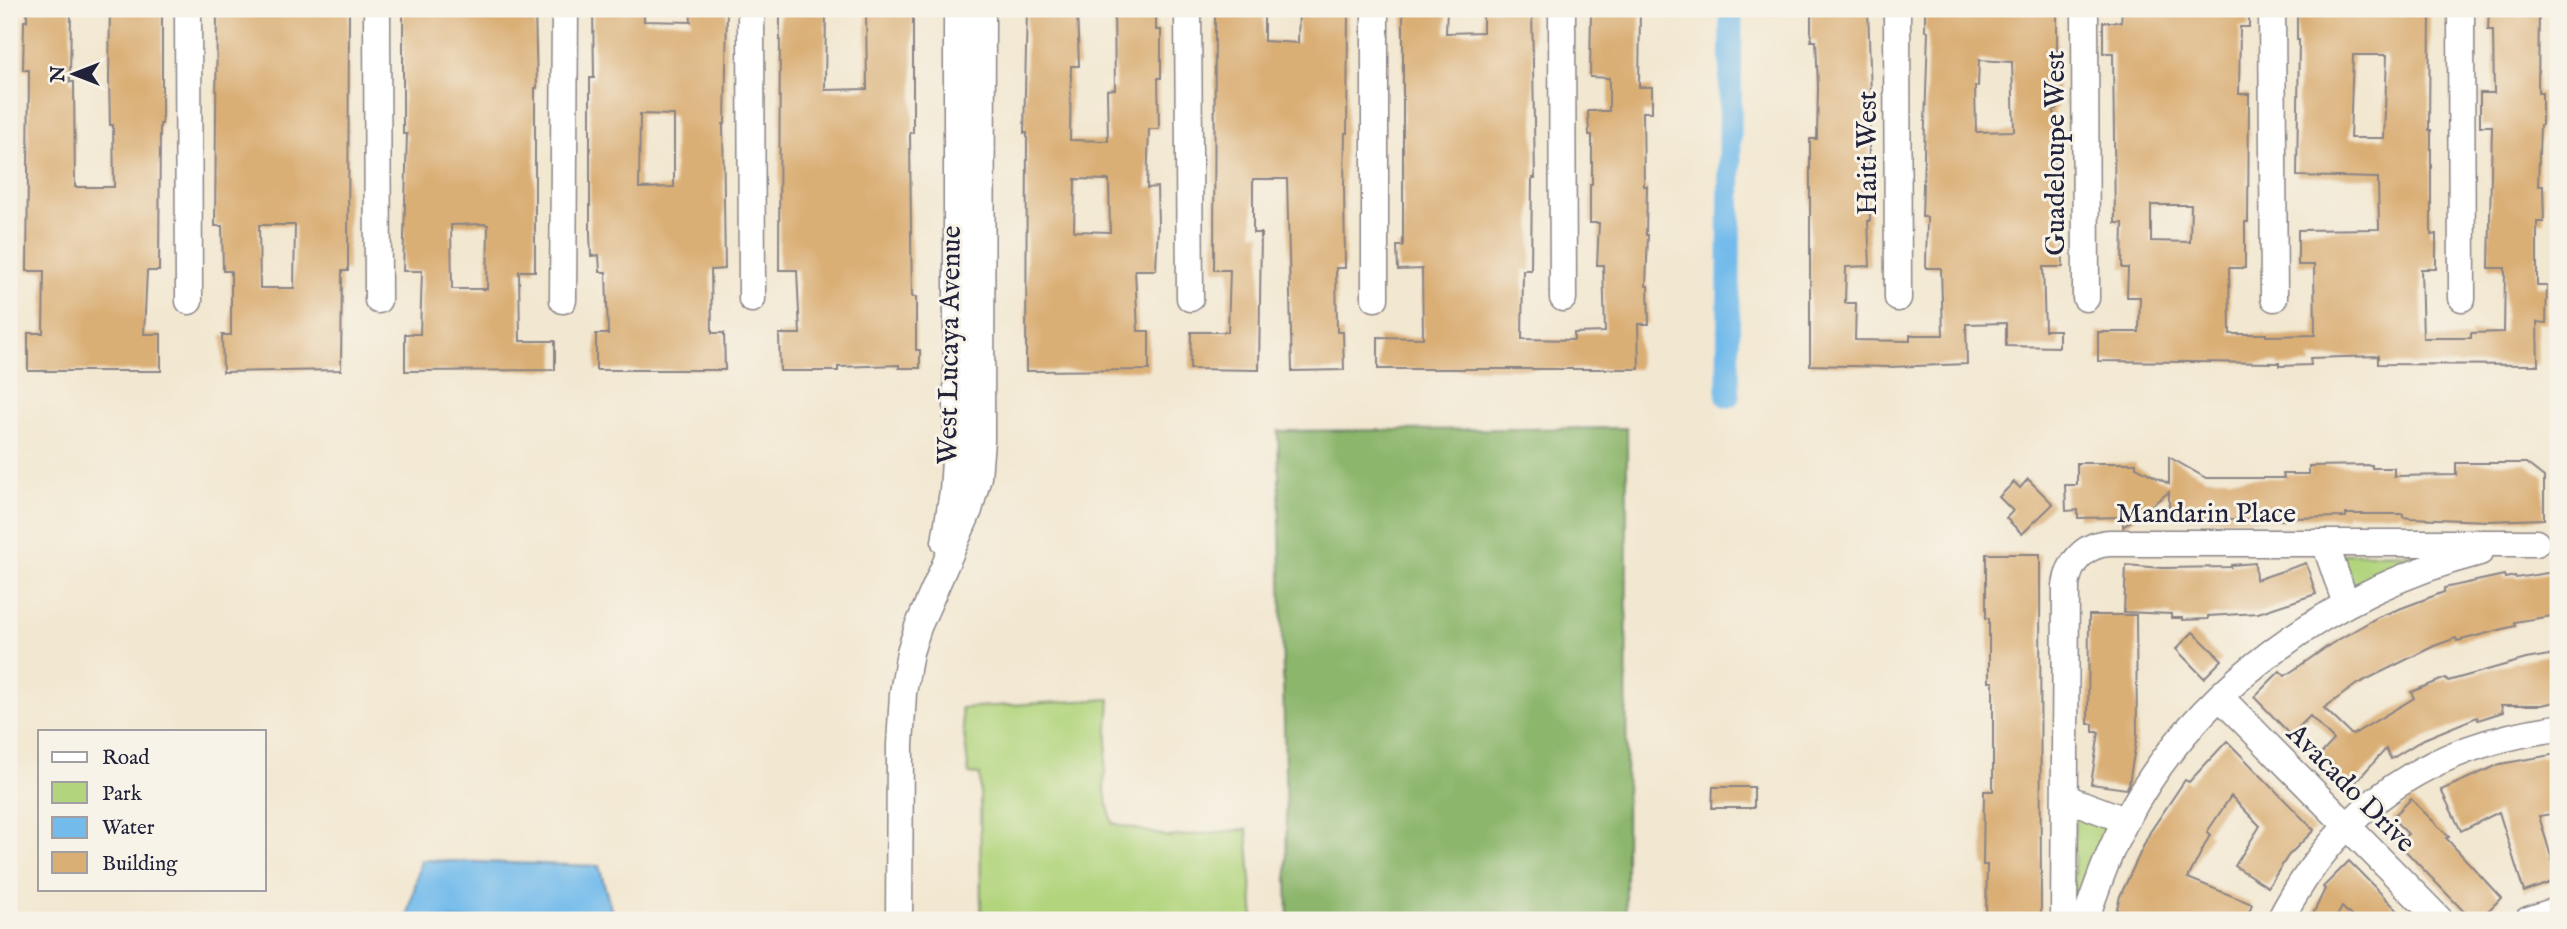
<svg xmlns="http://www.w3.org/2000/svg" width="2567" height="929" viewBox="0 0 2567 929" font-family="'IM FELL English',serif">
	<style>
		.green { fill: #b1d47c; stroke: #6a7b5c; stroke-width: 2 }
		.forest { fill: #8cb66c; stroke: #576c54; stroke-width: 2 }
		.water { fill: #73bbeb; stroke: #4a6e93; stroke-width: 2 }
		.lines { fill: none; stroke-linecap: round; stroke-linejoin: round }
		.canal { stroke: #73bbeb; stroke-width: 23 }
		.building { fill: #daaf76; fill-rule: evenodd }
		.minor-casing { stroke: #8a8486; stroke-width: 29 }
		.minor { stroke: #fff; stroke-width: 26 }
		.labels { text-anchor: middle; stroke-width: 6; stroke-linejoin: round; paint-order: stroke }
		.street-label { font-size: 28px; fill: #22223b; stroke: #f7f3e8 }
	</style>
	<rect width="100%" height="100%" fill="#f7f3e8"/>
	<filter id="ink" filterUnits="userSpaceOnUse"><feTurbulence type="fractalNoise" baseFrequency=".0143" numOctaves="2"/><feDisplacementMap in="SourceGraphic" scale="14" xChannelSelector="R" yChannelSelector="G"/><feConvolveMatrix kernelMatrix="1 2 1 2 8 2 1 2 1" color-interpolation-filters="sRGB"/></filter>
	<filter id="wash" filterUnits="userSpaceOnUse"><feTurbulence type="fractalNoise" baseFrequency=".00686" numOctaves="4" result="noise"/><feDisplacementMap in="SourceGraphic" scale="28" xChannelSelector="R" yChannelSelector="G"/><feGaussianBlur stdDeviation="1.57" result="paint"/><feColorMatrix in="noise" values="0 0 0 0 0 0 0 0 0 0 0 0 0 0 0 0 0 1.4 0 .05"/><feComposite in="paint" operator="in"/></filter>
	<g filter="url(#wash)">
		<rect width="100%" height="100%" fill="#f2e7d0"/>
		<g class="green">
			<path d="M 2435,553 L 2359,587 L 2351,586 L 2340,554 Z"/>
			<path d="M 1110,699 L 1104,787 L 1112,823 L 1169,837 L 1247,829 L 1254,920 L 981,920 L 980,775 L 969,774 L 961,708 Z"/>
			<path d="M 2075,815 L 2104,822 L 2110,830 L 2078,915 L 2073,912 Z"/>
		</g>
		<path class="forest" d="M 1627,428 L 1626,920 L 1288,920 L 1278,431 Z"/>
		<path class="water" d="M 421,860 L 599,866 L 614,920 L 407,920 Z"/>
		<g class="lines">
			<path class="canal" d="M 1728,396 L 1731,9"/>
		</g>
		<g id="blocks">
			<g class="building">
				<path d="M 27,9 L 71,9 L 70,82 L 74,82 L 75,187 L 114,187 L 113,125 L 110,125 L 109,79 L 110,9 L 162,9 L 162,124 L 160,124 L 159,271 L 147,271 L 144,334 L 161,334 L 161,371 L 28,371 L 28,333 L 43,333 L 44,271 L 27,271 L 29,70 L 23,70 L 24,21 L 27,21 Z"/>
				<path d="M 217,9 L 349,9 L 348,271 L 342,271 L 341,370 L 223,372 L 222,335 L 231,335 L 231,271 L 223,271 L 222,226 L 215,226 ZM 259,225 L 295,225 L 294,288 L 260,288 Z"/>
				<path d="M 403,9 L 535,9 L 537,88 L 535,88 L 535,271 L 519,271 L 520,341 L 555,341 L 555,370 L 405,371 L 405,334 L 420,334 L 422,271 L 403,271 L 407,134 L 403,134 ZM 485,224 L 488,225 L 487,289 L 452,289 L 451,225 Z"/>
				<path d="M 593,9 L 644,9 L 644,21 L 691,22 L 690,9 L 727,9 L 725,124 L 723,124 L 725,269 L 711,270 L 712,333 L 724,333 L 725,370 L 596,370 L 596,334 L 608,334 L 606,272 L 600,272 L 599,255 L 591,256 L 590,234 L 590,78 L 594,78 ZM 640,114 L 674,115 L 674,187 L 639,188 Z"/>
				<path d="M 780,9 L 826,9 L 825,90 L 867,89 L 866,9 L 913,9 L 913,133 L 910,133 L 911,233 L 912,297 L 916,297 L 916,350 L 920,350 L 920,368 L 899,368 L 899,365 L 838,367 L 838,371 L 780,371 L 779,334 L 800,334 L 797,270 L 779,270 Z"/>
				<path d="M 1027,9 L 1077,9 L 1079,66 L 1071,66 L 1070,140 L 1108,141 L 1107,90 L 1115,89 L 1114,9 L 1156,9 L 1156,30 L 1161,30 L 1161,78 L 1158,78 L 1159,129 L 1149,129 L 1147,188 L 1157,187 L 1158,224 L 1156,270 L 1135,270 L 1138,331 L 1149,331 L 1149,370 L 1026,371 L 1027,133 L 1024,133 ZM 1075,179 L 1109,180 L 1110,232 L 1074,231 Z"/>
				<path d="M 1215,9 L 1264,9 L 1264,41 L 1298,43 L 1299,9 L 1348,9 L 1347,133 L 1345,133 L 1344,187 L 1345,268 L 1336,268 L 1337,332 L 1343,332 L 1344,370 L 1292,371 L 1287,179 L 1253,179 L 1253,233 L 1261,233 L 1259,370 L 1190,369 L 1191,332 L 1228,332 L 1230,270 L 1214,270 Z"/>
				<path d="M 1403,9 L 1447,9 L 1446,33 L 1483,32 L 1483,9 L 1532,9 L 1535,178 L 1532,178 L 1531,270 L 1523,270 L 1522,339 L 1574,340 L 1574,333 L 1605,332 L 1603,265 L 1597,265 L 1599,223 L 1590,223 L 1590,185 L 1592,185 L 1592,135 L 1589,135 L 1588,111 L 1609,111 L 1609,78 L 1590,77 L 1591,9 L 1640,9 L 1639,87 L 1652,87 L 1652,112 L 1643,112 L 1644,186 L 1647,186 L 1646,235 L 1648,235 L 1646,286 L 1648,286 L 1649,324 L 1638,324 L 1639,369 L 1378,369 L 1378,337 L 1423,338 L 1422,269 L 1398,270 L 1397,246 L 1403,246 Z"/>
				<path d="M 1811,9 L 1868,9 L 1871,95 L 1868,175 L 1870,221 L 1868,221 L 1870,266 L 1846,267 L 1845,303 L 1856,303 L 1855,340 L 1910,341 L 1910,335 L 1943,335 L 1941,268 L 1926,268 L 1927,217 L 1922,217 L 1928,31 L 1925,31 L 1925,9 L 2057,13 L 2057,109 L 2054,109 L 2055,232 L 2062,232 L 2063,267 L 2043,267 L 2045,330 L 2059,330 L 2059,347 L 2006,346 L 2006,323 L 1966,324 L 1967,364 L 1889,367 L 1810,365 L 1810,139 L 1817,139 L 1818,87 L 1816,41 L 1811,41 ZM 1979,60 L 2012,62 L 2014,131 L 1976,132 L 1975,86 L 1978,86 Z"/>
				<path d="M 2188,9 L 2249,9 L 2249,27 L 2240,27 L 2239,94 L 2249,94 L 2248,222 L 2245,222 L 2245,268 L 2229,268 L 2230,334 L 2266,334 L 2266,336 L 2315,335 L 2314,265 L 2298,265 L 2298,230 L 2379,229 L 2378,178 L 2297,176 L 2299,40 L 2297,40 L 2297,9 L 2430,9 L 2429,130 L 2431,130 L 2431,235 L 2436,234 L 2436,269 L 2421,269 L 2423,338 L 2471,338 L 2471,333 L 2504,332 L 2505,268 L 2489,268 L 2492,126 L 2480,126 L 2480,93 L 2494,93 L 2493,30 L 2488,30 L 2489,9 L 2539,9 L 2538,92 L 2542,92 L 2542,125 L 2540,125 L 2538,186 L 2543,186 L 2544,222 L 2537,222 L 2537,286 L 2547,286 L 2546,323 L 2537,322 L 2538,365 L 2378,364 L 2378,356 L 2310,358 L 2311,365 L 2279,366 L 2279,363 L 2098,361 L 2098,332 L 2139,332 L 2140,297 L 2127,297 L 2128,268 L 2122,268 L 2123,223 L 2115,223 L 2113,53 L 2103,53 L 2103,22 L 2121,22 L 2122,10 ZM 2353,55 L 2387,55 L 2384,138 L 2350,138 ZM 2151,205 L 2191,205 L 2190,242 L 2151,241 Z"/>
				<path d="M 2169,457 L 2206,478 L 2284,478 L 2283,474 L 2309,474 L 2309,466 L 2372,465 L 2372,468 L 2394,468 L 2394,476 L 2456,475 L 2456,463 L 2526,463 L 2544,477 L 2544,519 L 2488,521 L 2411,518 L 2403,517 L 2403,514 L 2346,514 L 2346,517 L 2284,518 L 2284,520 L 2169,518 L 2169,492 L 2123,527 L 2123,517 L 2078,518 L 2078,510 L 2066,511 L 2065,485 L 2077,485 L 2077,463 L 2136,463 L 2136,467 L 2169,484 Z"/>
				<path d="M 2028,479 L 2053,504 L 2022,534 L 2006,518 L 2013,511 L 1999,497 L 2014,482 L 2020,488 Z"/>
				<path d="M 1986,554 L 2040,554 L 2041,920 L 1986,920 L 1987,865 L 1983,865 L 1984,791 L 1993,791 L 1993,682 L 1989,682 L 1989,618 L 1986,618 Z"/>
				<path d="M 2255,563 L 2256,580 L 2306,563 L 2316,594 L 2258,613 L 2208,616 L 2208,619 L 2182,620 L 2182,618 L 2171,618 L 2171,614 L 2124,612 L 2126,565 L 2163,568 L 2231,567 L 2231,565 Z"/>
				<path d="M 2547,573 L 2558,573 L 2558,615 L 2514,622 L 2515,626 L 2457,641 L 2456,638 L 2434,646 L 2357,684 L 2324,708 L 2352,735 L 2414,698 L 2411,692 L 2446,678 L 2448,681 L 2526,659 L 2549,655 L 2558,656 L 2558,699 L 2555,699 L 2555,702 L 2542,705 L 2501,705 L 2503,712 L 2478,720 L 2477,717 L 2424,739 L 2391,759 L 2386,749 L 2351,787 L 2319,756 L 2334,740 L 2310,716 L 2291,735 L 2254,697 L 2280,671 L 2285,676 L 2331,644 L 2378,617 L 2444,592 L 2444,588 L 2504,575 L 2505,578 L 2515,576 L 2516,578 Z"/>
				<path d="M 2089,615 L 2136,615 L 2137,735 L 2129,784 L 2126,789 L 2091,784 L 2099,732 L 2093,732 L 2093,724 L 2088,724 Z"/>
				<path d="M 2193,632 L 2222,660 L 2204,678 L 2176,649 Z"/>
				<path d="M 2227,741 L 2314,830 L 2288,856 L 2268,887 L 2235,866 L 2260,826 L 2231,796 L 2207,832 L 2210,835 L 2188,878 L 2252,904 L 2246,920 L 2114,920 L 2120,896 L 2150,832 L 2185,780 L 2189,782 Z"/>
				<path d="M 2551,755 L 2558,755 L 2558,785 L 2556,785 L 2558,813 L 2539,816 L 2558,880 L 2524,892 L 2499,812 L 2461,831 L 2441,790 L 2500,764 Z"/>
				<path d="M 1713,787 L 1754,787 L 1754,808 L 1712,808 Z"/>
				<path d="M 2411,799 L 2449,837 L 2446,838 L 2501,898 L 2479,920 L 2472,920 L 2398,843 L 2408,834 L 2392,818 Z"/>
				<path d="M 2349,861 L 2407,920 L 2355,920 L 2342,907 L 2335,920 L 2310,920 L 2325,889 L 2323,887 Z"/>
			</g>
		</g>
	</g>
	<g filter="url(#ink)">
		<use href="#blocks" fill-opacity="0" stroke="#8a8486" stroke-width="2"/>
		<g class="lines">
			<defs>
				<g id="minor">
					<path d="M 188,9 L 189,301"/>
					<path d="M 377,9 L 378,300"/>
					<path d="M 751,9 L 752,299"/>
					<path d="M 1188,9 L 1190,298"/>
					<path d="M 1562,9 L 1563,298"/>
					<path d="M 1897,9 L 1898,298"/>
					<path d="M 2085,9 L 2086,298"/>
					<path d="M 2272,9 L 2274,298"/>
					<path d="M 2461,9 L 2462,298"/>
					<path d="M 1375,298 L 1375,9"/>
					<path d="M 563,300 L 565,9"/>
					<path d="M 945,542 L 953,491 L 957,429 L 957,9"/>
					<path d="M 2325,543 L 2346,604"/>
					<path d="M 2220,697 L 2440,920"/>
					<path d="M 2066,798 L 2125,820"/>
					<path d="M 899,920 L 900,745 L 903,693 L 910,652 L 918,627 L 969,510 L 978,477 L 981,440 L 982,9"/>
					<path d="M 2064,920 L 2066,586 C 2069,562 2085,544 2110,543 L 2536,543"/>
					<path d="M 2085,920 C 2097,887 2108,853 2125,822 C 2196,686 2334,590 2480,552"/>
					<path d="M 2280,920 C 2340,805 2430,745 2558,728"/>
					<path d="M 2528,920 L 2558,910"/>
				</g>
			</defs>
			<use href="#minor" class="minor-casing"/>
			<use href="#minor" class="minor"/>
		</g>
	</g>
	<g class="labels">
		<g class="street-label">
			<text transform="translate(1866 153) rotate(-90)" y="10">Haiti West</text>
			<text transform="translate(2054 153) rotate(-90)" y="10">Guadeloupe West</text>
			<text transform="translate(948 345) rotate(-89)" y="10">West Lucaya Avenue</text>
			<text x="2206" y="522">Mandarin Place</text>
			<text transform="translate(2352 787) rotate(45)" y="10">Avacado Drive</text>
		</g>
	</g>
	<rect width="2567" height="929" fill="none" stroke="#f7f3e8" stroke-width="35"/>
	<rect x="38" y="730" width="228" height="161" fill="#f7f3e8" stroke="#a29fa3" stroke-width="2"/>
	<rect x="52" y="752" width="35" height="10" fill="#ffffff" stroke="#a29fa3" stroke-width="2"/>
	<text x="102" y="764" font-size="21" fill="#22223b">Road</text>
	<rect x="52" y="782" width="35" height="21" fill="#b1d47c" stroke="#a29fa3" stroke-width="2"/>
	<text x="102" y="800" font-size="21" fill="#22223b">Park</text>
	<rect x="52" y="817" width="35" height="21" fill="#73bbeb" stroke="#a29fa3" stroke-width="2"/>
	<text x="102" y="834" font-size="21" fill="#22223b">Water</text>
	<rect x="52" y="852" width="35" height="21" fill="#daaf76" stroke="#a29fa3" stroke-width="2"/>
	<text x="102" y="870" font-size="21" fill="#22223b">Building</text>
	<g transform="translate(74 74) rotate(270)" stroke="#f7f3e8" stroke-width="5" paint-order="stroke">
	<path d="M0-5L12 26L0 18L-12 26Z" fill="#22223b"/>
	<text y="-10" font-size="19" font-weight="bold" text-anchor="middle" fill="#22223b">N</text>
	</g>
</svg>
